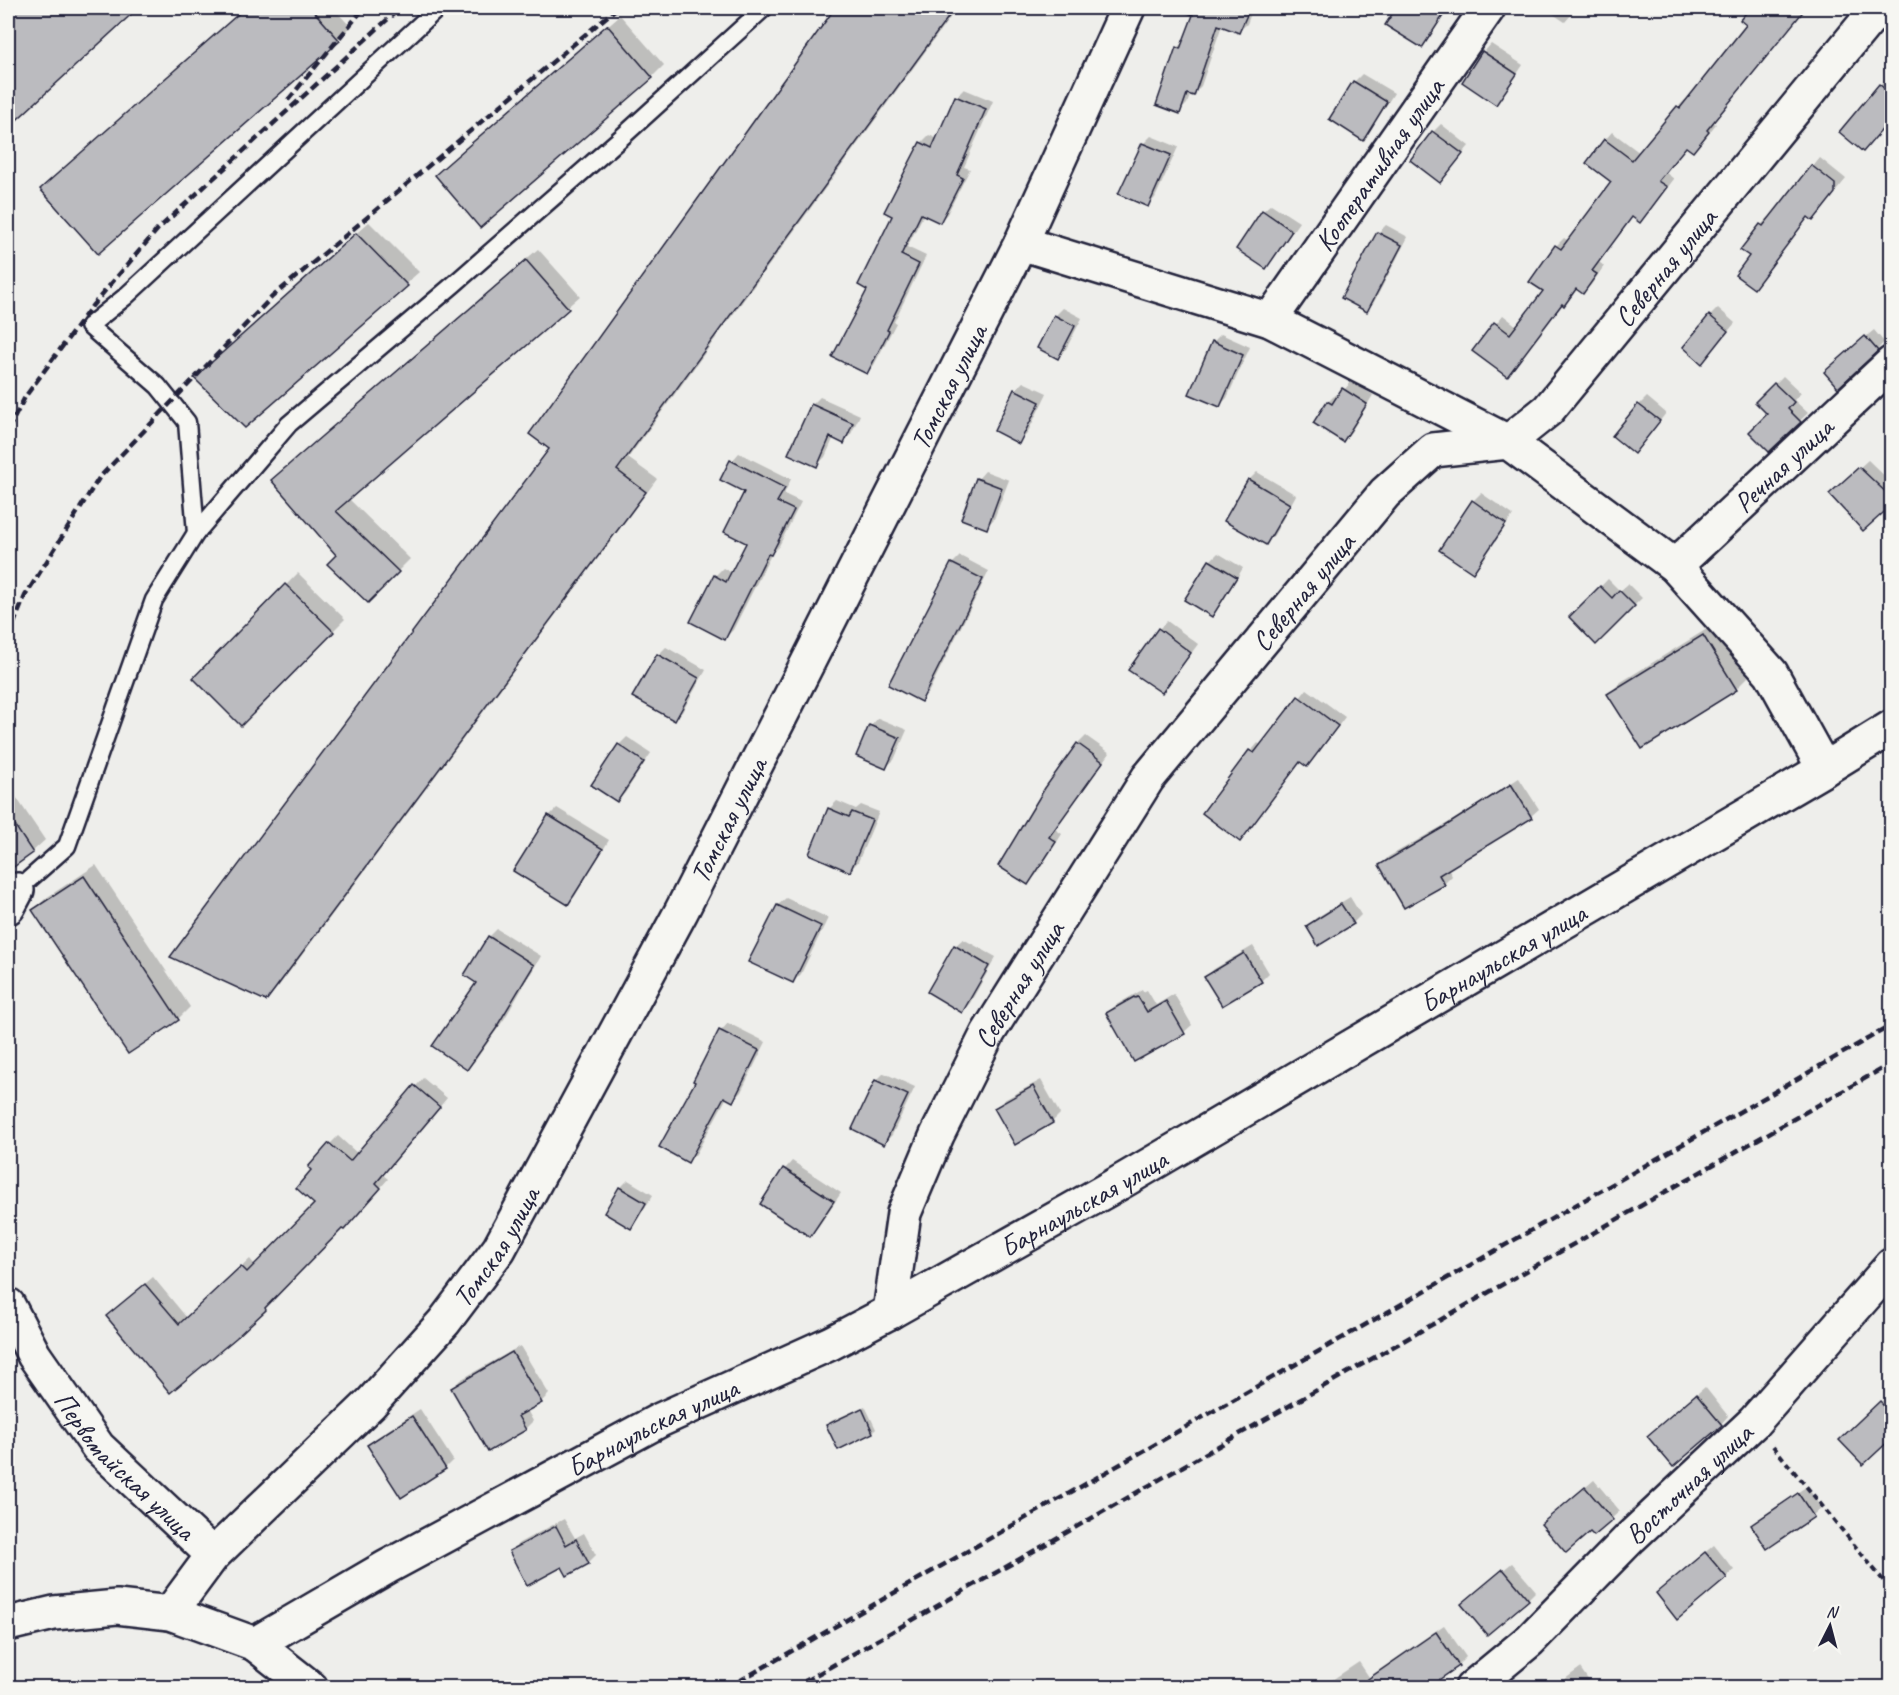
<svg xmlns="http://www.w3.org/2000/svg" width="1899" height="1695" viewBox="0 0 1899 1695" font-family="Caveat,sans-serif">
	<style>
		.shadow { fill: #0003 }
		.building { fill: #bbbbbf; stroke: #22223b; stroke-width: 1.5 }
		.lines { fill: none; stroke-linecap: round; stroke-linejoin: round }
		.lane-casing { stroke: #22223b; stroke-width: 21 }
		.street-casing { stroke: #22223b; stroke-width: 38 }
		.secondary-casing { stroke: #22223b; stroke-width: 38 }
		.path { stroke: #22223b; stroke-width: 4; stroke-dasharray: 6 4.5; stroke-linecap: butt }
		.lane { stroke: #f6f6f2; stroke-width: 16 }
		.street { stroke: #f6f6f2; stroke-width: 33 }
		.secondary { stroke: #f6f6f2; stroke-width: 33 }
		.rail { stroke: #22223b; stroke-width: 4.5; stroke-dasharray: 9 4.5; stroke-linecap: butt }
		.labels { text-anchor: middle; stroke-width: 4.5; stroke-linejoin: round; paint-order: stroke }
		.street-label { font-size: 28px; fill: #22223b; stroke: #f6f6f2 }
	</style>
	<rect width="100%" height="100%" fill="#eeeeeb"/>
	<filter id="ink" filterUnits="userSpaceOnUse"><feTurbulence type="fractalNoise" baseFrequency=".0167" numOctaves="2"/><feDisplacementMap in="SourceGraphic" scale="12" xChannelSelector="R" yChannelSelector="G"/><feConvolveMatrix kernelMatrix="1 2 1 2 8 2 1 2 1" color-interpolation-filters="sRGB"/></filter>
	<g filter="url(#ink)">
		<g class="shadow">
			<path d="M 8,8 L 136,8 L 8,126 Z"/>
			<path d="M 246,8 L 333,8 L 351,27 L 98,252 L 54,177 Z"/>
			<path d="M 837,8 L 957,8 L 628,458 L 657,479 L 278,987 L 266,999 L 551,449 L 531,433 Z"/>
			<path d="M 1198,8 L 1253,8 L 1247,24 L 1239,31 L 1222,25 L 1201,86 L 1193,94 L 1191,93 L 1187,104 L 1179,112 L 1177,48 L 1185,40 Z"/>
			<path d="M 1397,8 L 1449,8 L 1429,38 L 1422,46 L 1387,24 Z"/>
			<path d="M 1544,8 L 1577,8 L 1565,22 Z"/>
			<path d="M 1752,8 L 1806,8 L 1713,122 L 1716,124 L 1701,143 L 1693,150 L 1687,146 L 1665,172 L 1674,179 L 1648,213 L 1633,216 L 1599,262 L 1604,266 L 1591,285 L 1583,292 L 1578,288 L 1572,296 L 1564,304 L 1563,303 L 1514,367 L 1474,351 L 1503,315 L 1517,326 L 1545,291 L 1556,246 L 1564,238 L 1569,241 L 1614,182 L 1605,140 L 1612,132 L 1640,153 L 1678,107 L 1686,99 L 1688,101 L 1748,25 L 1742,20 Z"/>
			<path d="M 620,15 L 664,65 L 652,77 L 437,175 Z"/>
			<path d="M 1491,44 L 1523,65 L 1503,95 L 1496,103 L 1464,82 L 1484,52 Z"/>
			<path d="M 1362,74 L 1394,93 L 1370,131 L 1362,139 L 1331,119 L 1354,82 Z"/>
			<path d="M 1888,78 L 1892,81 L 1892,118 L 1880,85 Z"/>
			<path d="M 964,89 L 993,101 L 964,167 L 970,169 L 947,214 L 939,222 L 924,214 L 907,247 L 926,256 L 894,322 L 896,323 L 874,365 L 867,373 L 869,289 L 894,215 L 886,211 L 921,143 L 929,135 L 938,139 L 956,97 Z"/>
			<path d="M 1441,124 L 1469,146 L 1440,181 L 1433,132 Z"/>
			<path d="M 1151,136 L 1178,147 L 1155,198 L 1147,206 L 1143,144 Z"/>
			<path d="M 1820,158 L 1846,179 L 1813,219 L 1809,216 L 1761,279 L 1754,287 L 1751,256 L 1761,225 L 1769,217 L 1771,219 Z"/>
			<path d="M 1271,204 L 1299,222 L 1273,259 L 1266,267 L 1263,211 Z"/>
			<path d="M 369,222 L 419,272 L 245,425 L 196,378 Z"/>
			<path d="M 1386,225 L 1408,237 L 1374,302 L 1366,310 L 1378,233 Z"/>
			<path d="M 538,249 L 580,296 L 348,498 L 410,559 L 368,601 L 338,555 L 285,468 Z"/>
			<path d="M 1063,308 L 1082,318 L 1066,349 L 1058,357 L 1055,316 Z"/>
			<path d="M 1718,308 L 1735,323 L 1709,354 L 1710,316 Z"/>
			<path d="M 1874,330 L 1884,342 L 1877,350 L 1833,364 Z"/>
			<path d="M 1221,334 L 1250,347 L 1227,398 L 1219,406 L 1213,342 Z"/>
			<path d="M 1783,376 L 1801,393 L 1794,400 L 1808,413 L 1769,450 L 1769,414 L 1757,402 Z"/>
			<path d="M 1023,382 L 1047,393 L 1027,434 L 1019,442 L 1015,390 Z"/>
			<path d="M 1351,382 L 1373,395 L 1351,432 L 1343,440 L 1328,402 L 1336,394 L 1339,396 Z"/>
			<path d="M 820,397 L 860,415 L 851,434 L 843,442 L 834,437 L 825,457 L 817,465 L 812,405 Z"/>
			<path d="M 1647,397 L 1666,413 L 1642,444 L 1639,405 Z"/>
			<path d="M 739,453 L 791,479 L 784,494 L 801,502 L 779,546 L 772,553 L 733,630 L 725,638 L 715,576 L 723,568 L 732,573 L 748,542 L 746,491 L 732,461 Z"/>
			<path d="M 1868,460 L 1892,483 L 1892,503 L 1839,486 Z"/>
			<path d="M 985,471 L 1009,480 L 994,519 L 986,527 L 978,479 Z"/>
			<path d="M 1257,472 L 1296,495 L 1274,535 L 1266,543 L 1249,480 Z"/>
			<path d="M 1481,493 L 1513,515 L 1481,563 L 1473,571 L 1473,501 Z"/>
			<path d="M 1218,553 L 1243,568 L 1219,607 L 1211,615 L 1186,599 L 1210,561 Z"/>
			<path d="M 960,556 L 989,571 L 928,693 L 920,700 L 952,564 Z"/>
			<path d="M 298,573 L 345,619 L 241,723 L 195,678 Z"/>
			<path d="M 1608,579 L 1620,591 L 1628,584 L 1642,598 L 1596,643 L 1571,617 Z"/>
			<path d="M 1167,621 L 1198,644 L 1169,684 L 1162,691 L 1159,629 Z"/>
			<path d="M 1715,624 L 1748,677 L 1736,689 L 1609,694 L 1621,682 Z"/>
			<path d="M 666,647 L 706,670 L 682,712 L 674,719 L 658,655 Z"/>
			<path d="M 1307,689 L 1345,717 L 1315,757 L 1307,765 L 1301,761 L 1247,832 L 1204,813 L 1251,751 L 1258,743 L 1262,746 Z"/>
			<path d="M 878,718 L 907,730 L 894,760 L 886,767 L 858,755 L 871,726 Z"/>
			<path d="M 1086,736 L 1110,753 L 1055,829 L 1062,834 L 1036,875 L 1028,883 L 1046,789 L 1078,744 Z"/>
			<path d="M 627,737 L 651,753 L 625,793 L 617,801 L 619,745 Z"/>
			<path d="M 1519,778 L 1539,809 L 1531,816 L 1448,868 L 1452,876 L 1444,884 L 1404,906 L 1381,865 L 1388,857 L 1453,820 Z"/>
			<path d="M 8,785 L 45,840 L 32,852 L 8,869 Z"/>
			<path d="M 837,801 L 856,809 L 861,805 L 879,812 L 858,862 L 850,870 L 829,809 Z"/>
			<path d="M 557,808 L 609,840 L 575,896 L 567,903 L 549,816 Z"/>
			<path d="M 96,865 L 190,1007 L 178,1019 L 34,910 L 46,898 Z"/>
			<path d="M 1350,897 L 1361,915 L 1353,923 L 1308,926 L 1316,918 Z"/>
			<path d="M 786,898 L 828,918 L 801,974 L 793,982 L 750,961 L 778,905 Z"/>
			<path d="M 497,929 L 541,956 L 505,1018 L 475,1061 L 467,1069 L 478,982 L 489,937 Z"/>
			<path d="M 963,939 L 996,957 L 970,1003 L 962,1011 L 955,946 Z"/>
			<path d="M 1253,946 L 1269,973 L 1261,981 L 1206,977 L 1214,969 Z"/>
			<path d="M 1142,990 L 1143,992 L 1147,990 L 1156,1005 L 1174,994 L 1192,1025 L 1184,1032 L 1108,1013 L 1116,1005 Z"/>
			<path d="M 728,1023 L 766,1042 L 741,1092 L 733,1100 L 727,1097 L 696,1154 L 688,1161 L 697,1082 L 695,1081 L 721,1031 Z"/>
			<path d="M 884,1073 L 915,1087 L 892,1135 L 884,1143 L 854,1129 L 876,1081 Z"/>
			<path d="M 423,1078 L 447,1098 L 383,1175 L 388,1179 L 352,1221 L 342,1227 L 272,1299 L 273,1301 L 235,1337 L 170,1390 L 116,1309 L 153,1277 L 187,1318 L 250,1259 L 255,1265 L 316,1204 L 314,1170 L 310,1167 L 330,1144 L 338,1136 L 358,1154 Z"/>
			<path d="M 1041,1080 L 1060,1114 L 1052,1122 L 996,1108 L 1004,1100 Z"/>
			<path d="M 792,1161 L 841,1193 L 818,1227 L 810,1235 L 762,1204 L 785,1169 Z"/>
			<path d="M 628,1180 L 653,1195 L 638,1219 L 631,1227 L 620,1188 Z"/>
			<path d="M 520,1346 L 549,1394 L 541,1402 L 527,1410 L 533,1421 L 525,1429 L 453,1388 L 460,1380 Z"/>
			<path d="M 1705,1387 L 1728,1416 L 1721,1424 L 1656,1429 Z"/>
			<path d="M 1889,1395 L 1892,1398 L 1892,1436 L 1842,1440 Z"/>
			<path d="M 865,1406 L 876,1429 L 873,1432 L 828,1425 L 831,1421 Z"/>
			<path d="M 420,1409 L 453,1460 L 445,1468 L 369,1446 L 376,1438 Z"/>
			<path d="M 1594,1480 L 1620,1511 L 1594,1534 L 1590,1530 L 1551,1517 Z"/>
			<path d="M 1807,1486 L 1821,1508 L 1813,1515 L 1768,1547 L 1753,1525 L 1761,1518 Z"/>
			<path d="M 564,1519 L 575,1538 L 584,1533 L 596,1555 L 588,1563 L 563,1565 L 511,1551 L 519,1543 Z"/>
			<path d="M 1714,1545 L 1734,1570 L 1726,1577 L 1665,1586 Z"/>
			<path d="M 1512,1563 L 1536,1591 L 1528,1599 L 1471,1596 Z"/>
			<path d="M 1444,1625 L 1466,1657 L 1458,1665 L 1425,1688 L 1320,1688 L 1359,1662 L 1369,1677 Z"/>
			<path d="M 1580,1668 L 1594,1688 L 1553,1688 Z"/>
		</g>
		<g class="building">
			<path d="M 8,8 L 138,8 L 8,128 Z"/>
			<path d="M 245,8 L 311,8 L 340,41 L 98,254 L 40,189 Z"/>
			<path d="M 835,8 L 955,8 L 617,470 L 646,492 L 266,1001 L 170,957 L 549,449 L 529,434 Z"/>
			<path d="M 1178,8 L 1250,8 L 1239,33 L 1218,25 L 1194,96 L 1187,94 L 1180,114 L 1156,105 L 1176,47 L 1180,49 L 1193,15 L 1178,9 Z"/>
			<path d="M 1396,8 L 1448,8 L 1422,48 L 1385,25 Z"/>
			<path d="M 1750,8 L 1806,8 L 1707,130 L 1709,132 L 1693,152 L 1686,147 L 1658,181 L 1667,187 L 1640,223 L 1632,217 L 1592,271 L 1597,274 L 1583,294 L 1576,289 L 1564,306 L 1562,304 L 1507,377 L 1472,351 L 1494,322 L 1510,334 L 1543,291 L 1529,282 L 1555,245 L 1561,249 L 1611,182 L 1586,163 L 1604,139 L 1632,160 L 1677,106 L 1680,108 L 1746,25 L 1740,20 Z"/>
			<path d="M 607,25 L 653,78 L 480,228 L 435,175 Z"/>
			<path d="M 1482,51 L 1517,74 L 1496,105 L 1462,82 Z"/>
			<path d="M 1353,81 L 1387,102 L 1363,141 L 1329,119 Z"/>
			<path d="M 1879,84 L 1892,95 L 1892,118 L 1863,152 L 1839,132 Z"/>
			<path d="M 955,96 L 986,109 L 957,175 L 963,178 L 940,223 L 921,214 L 901,255 L 919,264 L 887,330 L 889,331 L 867,374 L 832,357 L 867,290 L 858,285 L 892,216 L 884,212 L 920,142 L 932,148 Z"/>
			<path d="M 1432,131 L 1463,154 L 1440,183 L 1410,160 Z"/>
			<path d="M 1142,143 L 1171,155 L 1148,207 L 1118,194 Z"/>
			<path d="M 1811,165 L 1835,184 L 1835,193 L 1813,221 L 1808,217 L 1754,289 L 1735,275 L 1749,256 L 1740,250 L 1760,224 L 1763,226 Z"/>
			<path d="M 1262,210 L 1292,231 L 1266,269 L 1236,249 Z"/>
			<path d="M 1377,232 L 1402,245 L 1367,312 L 1341,298 Z"/>
			<path d="M 356,233 L 408,286 L 245,428 L 194,378 Z"/>
			<path d="M 526,260 L 569,309 L 336,511 L 399,572 L 368,603 L 327,564 L 336,555 L 271,480 Z"/>
			<path d="M 1054,315 L 1075,326 L 1058,359 L 1037,348 Z"/>
			<path d="M 1709,315 L 1728,331 L 1702,364 L 1683,347 Z"/>
			<path d="M 1865,336 L 1878,351 L 1838,388 L 1824,372 Z"/>
			<path d="M 1212,341 L 1243,355 L 1220,407 L 1189,394 Z"/>
			<path d="M 1774,383 L 1794,402 L 1788,409 L 1801,422 L 1769,452 L 1749,432 L 1767,414 L 1755,402 Z"/>
			<path d="M 1342,388 L 1367,404 L 1343,442 L 1313,423 L 1327,401 L 1332,404 Z"/>
			<path d="M 1014,389 L 1040,402 L 1019,444 L 994,431 Z"/>
			<path d="M 811,404 L 853,423 L 844,444 L 830,437 L 817,467 L 788,454 Z"/>
			<path d="M 1638,404 L 1660,421 L 1634,454 L 1612,436 Z"/>
			<path d="M 730,460 L 785,488 L 777,502 L 794,510 L 771,555 L 768,554 L 725,640 L 690,622 L 714,575 L 726,582 L 746,543 L 724,532 L 744,492 L 720,480 Z"/>
			<path d="M 1859,467 L 1892,498 L 1892,505 L 1863,531 L 1829,494 Z"/>
			<path d="M 976,478 L 1002,488 L 987,529 L 961,519 Z"/>
			<path d="M 1248,479 L 1290,504 L 1266,545 L 1224,521 Z"/>
			<path d="M 1472,500 L 1506,524 L 1473,573 L 1439,550 Z"/>
			<path d="M 1209,560 L 1237,577 L 1212,617 L 1184,600 Z"/>
			<path d="M 951,563 L 983,579 L 921,702 L 888,685 Z"/>
			<path d="M 285,584 L 334,632 L 241,726 L 193,678 Z"/>
			<path d="M 1600,586 L 1612,598 L 1619,590 L 1635,606 L 1596,645 L 1569,617 Z"/>
			<path d="M 1158,628 L 1191,653 L 1162,693 L 1128,670 Z"/>
			<path d="M 1703,635 L 1737,690 L 1642,749 L 1607,694 Z"/>
			<path d="M 657,654 L 699,678 L 675,721 L 632,697 Z"/>
			<path d="M 1298,696 L 1338,726 L 1307,767 L 1300,762 L 1240,842 L 1202,813 L 1249,750 L 1254,753 Z"/>
			<path d="M 869,725 L 900,738 L 886,769 L 856,756 Z"/>
			<path d="M 1077,743 L 1103,762 L 1049,837 L 1056,842 L 1028,885 L 998,866 L 1045,788 Z"/>
			<path d="M 618,744 L 644,762 L 617,802 L 591,785 Z"/>
			<path d="M 1511,784 L 1532,818 L 1439,875 L 1445,885 L 1404,908 L 1379,865 L 1444,827 Z"/>
			<path d="M 828,808 L 849,817 L 852,812 L 872,820 L 850,872 L 809,854 Z"/>
			<path d="M 8,815 L 33,853 L 8,871 Z"/>
			<path d="M 548,815 L 603,849 L 568,905 L 513,871 Z"/>
			<path d="M 84,876 L 179,1020 L 128,1054 L 32,910 Z"/>
			<path d="M 1341,904 L 1354,924 L 1318,946 L 1306,926 Z"/>
			<path d="M 777,905 L 821,926 L 793,983 L 748,962 Z"/>
			<path d="M 488,936 L 534,965 L 497,1026 L 498,1026 L 467,1070 L 432,1046 L 476,983 L 464,975 Z"/>
			<path d="M 954,945 L 989,966 L 962,1013 L 927,992 Z"/>
			<path d="M 1244,953 L 1262,982 L 1222,1006 L 1204,977 Z"/>
			<path d="M 1134,997 L 1135,998 L 1138,997 L 1147,1012 L 1166,1001 L 1185,1034 L 1134,1062 L 1106,1013 Z"/>
			<path d="M 719,1030 L 759,1050 L 733,1102 L 724,1097 L 688,1163 L 659,1147 L 695,1082 L 693,1081 Z"/>
			<path d="M 875,1080 L 908,1095 L 884,1145 L 852,1129 Z"/>
			<path d="M 414,1085 L 440,1107 L 376,1183 L 381,1188 L 344,1230 L 342,1229 L 265,1308 L 266,1310 L 236,1338 L 170,1393 L 106,1316 L 145,1284 L 179,1324 L 241,1266 L 247,1272 L 314,1204 L 296,1188 L 311,1170 L 308,1167 L 329,1143 L 350,1161 Z"/>
			<path d="M 1033,1086 L 1053,1123 L 1015,1145 L 994,1108 Z"/>
			<path d="M 783,1168 L 834,1201 L 810,1237 L 760,1204 Z"/>
			<path d="M 619,1187 L 646,1203 L 631,1229 L 604,1213 Z"/>
			<path d="M 512,1352 L 542,1403 L 518,1416 L 526,1430 L 488,1452 L 451,1388 Z"/>
			<path d="M 1696,1394 L 1722,1425 L 1673,1467 L 1647,1436 Z"/>
			<path d="M 1880,1401 L 1892,1413 L 1892,1438 L 1863,1465 L 1839,1440 Z"/>
			<path d="M 862,1408 L 873,1433 L 838,1450 L 826,1425 Z"/>
			<path d="M 412,1416 L 446,1469 L 401,1498 L 367,1445 Z"/>
			<path d="M 1585,1487 L 1613,1520 L 1594,1536 L 1590,1532 L 1566,1553 L 1541,1524 Z"/>
			<path d="M 1798,1493 L 1814,1517 L 1767,1549 L 1751,1525 Z"/>
			<path d="M 556,1526 L 566,1545 L 576,1539 L 589,1564 L 567,1576 L 562,1567 L 527,1586 L 509,1551 Z"/>
			<path d="M 1705,1552 L 1727,1578 L 1677,1620 L 1656,1593 Z"/>
			<path d="M 1503,1569 L 1529,1600 L 1487,1635 L 1461,1604 Z"/>
			<path d="M 1436,1632 L 1459,1666 L 1427,1688 L 1355,1688 Z"/>
		</g>
		<g class="lines">
			<defs>
				<g id="lane">
					<path d="M 196,533 L 187,422 L 158,386 L 89,326 L 125,297 L 438,8"/>
					<path d="M 17,890 L 67,846 L 154,600 L 196,533 L 289,424 L 453,285 L 622,137 L 764,8"/>
				</g>
				<g id="street">
					<path d="M 1021,243 L 1270,320 L 1508,442 L 1675,566 L 1771,673 L 1824,769"/>
					<path id="s1" d="M 1270,320 L 1488,8"/>
					<path id="s2" d="M 1675,566 L 1892,363"/>
					<path d="M 8,907 L 17,890"/>
					<path id="s3" d="M 8,1305 L 34,1355 L 98,1447 L 213,1555 L 170,1613"/>
					<path id="s4" d="M 890,1312 L 904,1213 L 937,1135 L 988,1033 L 1148,778 L 1385,493 L 1433,450 L 1508,442 L 1548,410 L 1878,8"/>
					<path id="s5" d="M 213,1555 L 371,1403 L 444,1322 L 499,1249 L 681,912 L 1021,243 L 1128,8"/>
					<path id="s6" d="M 1472,1688 L 1530,1640 L 1631,1537 L 1754,1422 L 1892,1265"/>
				</g>
				<g id="secondary">
					<path d="M 8,1624 L 54,1613 L 117,1607 L 170,1613 L 255,1644 L 311,1688"/>
					<path id="s7" d="M 255,1644 L 387,1567 L 660,1420 L 831,1343 L 890,1312 L 1114,1186 L 1824,769 L 1892,727"/>
				</g>
			</defs>
			<use href="#lane" class="lane-casing"/>
			<use href="#street" class="street-casing"/>
			<use href="#secondary" class="secondary-casing"/>
			<path class="path" d="M 1773,1446 L 1892,1591"/>
			<use href="#lane" class="lane"/>
			<use href="#street" class="street"/>
			<use href="#secondary" class="secondary"/>
			<g class="rail">
				<path d="M 288,100 L 364,8"/>
				<path d="M 8,430 L 25,397 L 92,306 L 158,229 L 400,8"/>
				<path d="M 8,638 L 25,596 L 99,478 L 272,297 L 617,8"/>
				<path d="M 727,1688 L 1892,1025"/>
				<path d="M 793,1688 L 1892,1063"/>
			</g>
		</g>
	</g>
	<g class="labels">
		<g class="street-label">
			<text dy="10" stroke="none"><textPath href="#s1" startOffset="190">Кооперативная улица</textPath></text>
			<text dy="10" stroke="none"><textPath href="#s4" startOffset="1346">Северная улица</textPath></text>
			<text dy="10" stroke="none"><textPath href="#s5" startOffset="1392">Томская улица</textPath></text>
			<text dy="10" stroke="none"><textPath href="#s2" startOffset="148">Речная улица</textPath></text>
			<text dy="10" stroke="none"><textPath href="#s4" startOffset="842">Северная улица</textPath></text>
			<text dy="10" stroke="none"><textPath href="#s5" startOffset="906">Томская улица</textPath></text>
			<text dy="10" stroke="none"><textPath href="#s7" startOffset="1425">Барнаульская улица</textPath></text>
			<text dy="10" stroke="none"><textPath href="#s4" startOffset="356">Северная улица</textPath></text>
			<text dy="10" stroke="none"><textPath href="#s7" startOffset="939">Барнаульская улица</textPath></text>
			<text dy="10" stroke="none"><textPath href="#s5" startOffset="420">Томская улица</textPath></text>
			<text dy="10" stroke="none"><textPath href="#s7" startOffset="453">Барнаульская улица</textPath></text>
			<text dy="10" stroke="none"><textPath href="#s3" startOffset="200">Первомайская улица</textPath></text>
			<text dy="10" stroke="none"><textPath href="#s6" startOffset="298">Восточная улица</textPath></text>
		</g>
	</g>
	<rect width="1899" height="1695" fill="none" stroke="#f6f6f2" stroke-width="30"/>
	<rect x="15" y="15" width="1869" height="1665" fill="none" stroke="#22223b" stroke-width="2" filter="url(#ink)"/>
	<g transform="translate(1830 1626) rotate(6)" stroke="#f6f6f2" stroke-width="4.5" paint-order="stroke">
	<path d="M0-4.5L10 22L0 15L-10 22Z" fill="#22223b"/>
	<text y="-9" font-size="16" font-weight="bold" text-anchor="middle" fill="#22223b">N</text>
	</g>
</svg>
